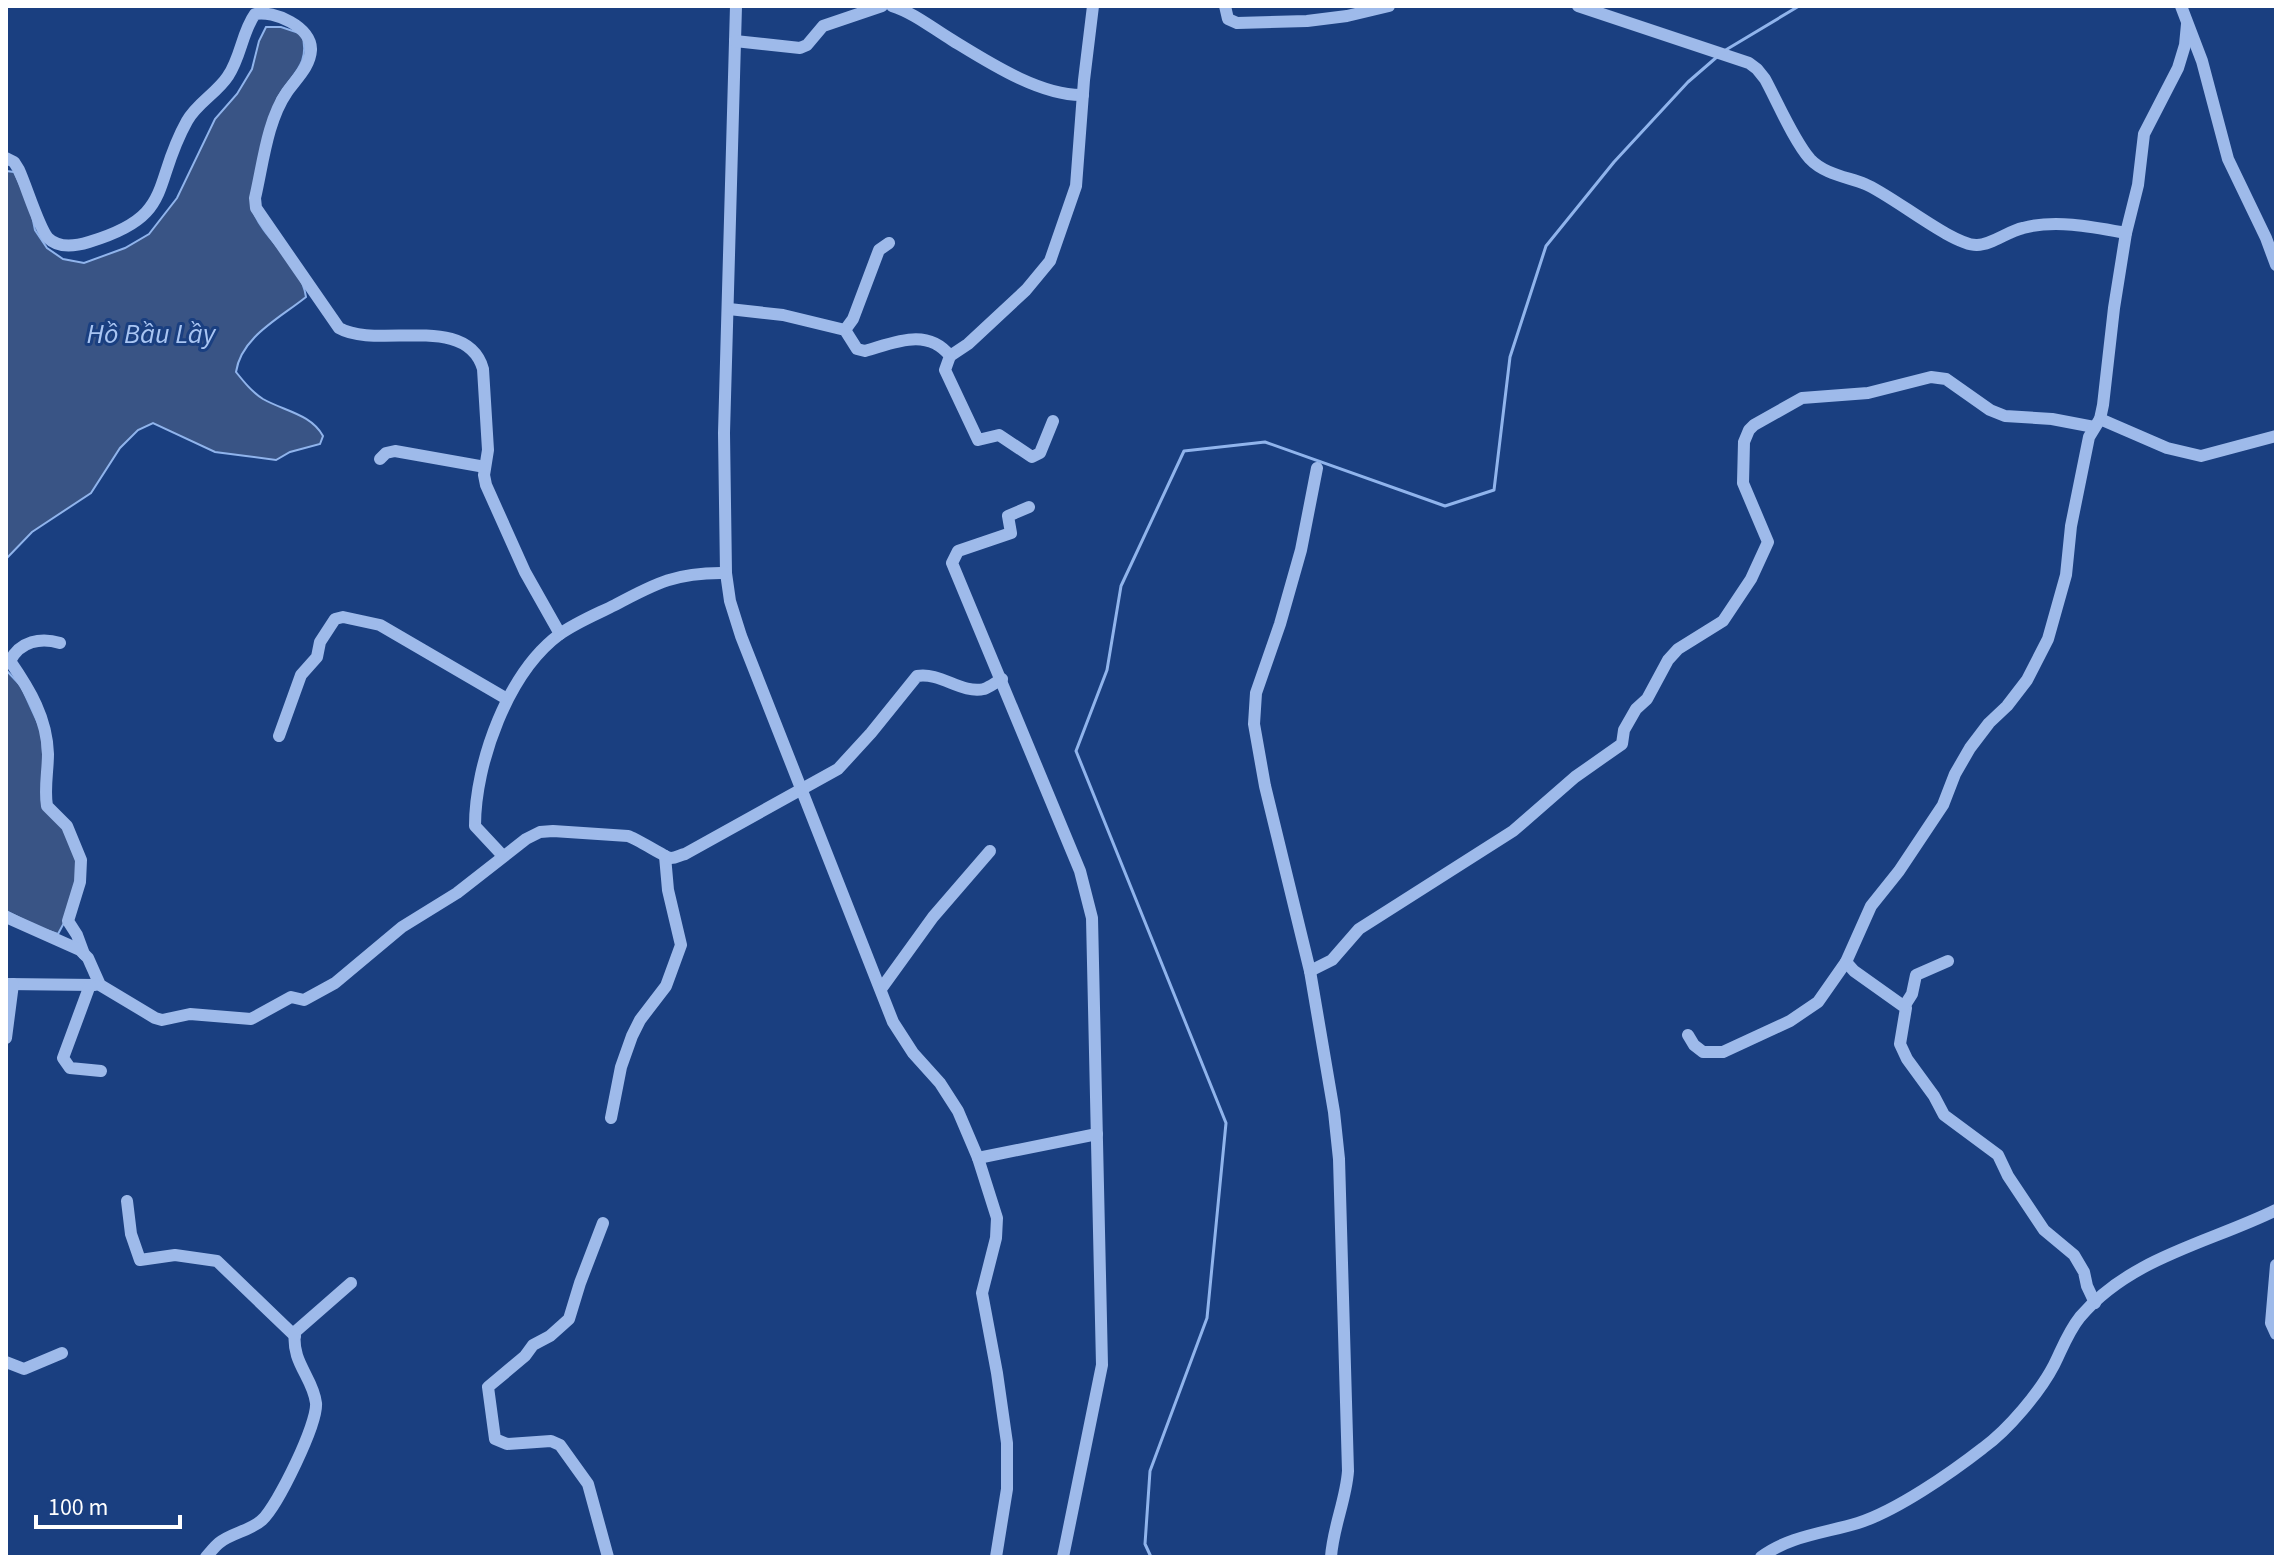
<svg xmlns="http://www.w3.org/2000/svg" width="2282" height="1563" viewBox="0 0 2282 1563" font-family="'Source Sans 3',sans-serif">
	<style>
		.water { fill: #395485; stroke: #90b4ec; stroke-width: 2 }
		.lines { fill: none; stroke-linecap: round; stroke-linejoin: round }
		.stream { stroke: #90b4ec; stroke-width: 3 }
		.minor { stroke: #9ebaea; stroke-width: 12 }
		.labels { text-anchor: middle; stroke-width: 6; stroke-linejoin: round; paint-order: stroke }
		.water-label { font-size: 28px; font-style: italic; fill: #a9c5f2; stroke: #1a3f80 }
	</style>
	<rect width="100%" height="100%" fill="#1a3f80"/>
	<g class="water">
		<path d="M 266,27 L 281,27 L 302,34 C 311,65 291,74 277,99 L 253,211 C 266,243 301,262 306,297 C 280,318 241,337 236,372 C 244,382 252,392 263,399 C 284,411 311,414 323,436 L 320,444 L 290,452 L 276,460 L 246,456 L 215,452 L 153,423 L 138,430 L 120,448 L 91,493 L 32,532 L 6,559 L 6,171 L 14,172 L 30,206 L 35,230 L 47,248 L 63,259 L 84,263 L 125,248 L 149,234 L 177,198 L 215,119 L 237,94 L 252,69 L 259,41 Z"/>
		<path d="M 6,670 L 21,686 L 42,732 L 45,798 L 69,836 L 80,873 L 66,919 L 58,934 L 37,927 L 6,911 Z"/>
	</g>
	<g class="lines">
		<g class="stream">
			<path d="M 1724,51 L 1799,6"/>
			<path d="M 1151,1557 L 1145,1544 L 1150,1471 L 1207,1318 L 1226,1123 L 1076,751 L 1107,670 L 1121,586 L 1184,451 L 1265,442 L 1445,506 L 1494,490 L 1510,357 L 1546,246 L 1614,162 L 1688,82 L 1718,56"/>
		</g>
		<g class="minor">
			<path d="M 736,6 L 724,433 L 726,573 L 730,601 L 741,636 L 893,1022 L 913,1053 L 940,1083 L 958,1111 L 978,1158 L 997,1218 L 996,1238 L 982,1293 L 997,1373 L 1007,1443 L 1007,1489 L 996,1557"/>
			<path d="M 892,6 C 914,13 932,28 952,40 C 988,62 1040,96 1083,95"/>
			<path d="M 1225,6 L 1228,19 L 1237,23 L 1307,21 L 1347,16 L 1389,6"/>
			<path d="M 1578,6 L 1749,63 L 1757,69 L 1765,79 C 1777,101 1794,141 1810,159 C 1824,174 1847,177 1865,184 C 1892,195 1953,246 1977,245 C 1992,245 2008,231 2023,228 C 2055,219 2094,227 2126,233"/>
			<path d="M 2181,6 L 2202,61 L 2228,159 L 2266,238 L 2276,265"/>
			<path d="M 735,41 L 800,48 L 807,45 L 823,26 L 882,6"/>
			<path d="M 6,158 L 14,162 L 19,170 C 26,185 39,228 48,238 C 59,249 76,246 89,242 C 176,216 151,185 187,121 C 197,103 217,93 228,76 C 241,57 242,32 255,14 C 274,10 312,27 311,50 C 310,67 296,79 287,92 C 267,121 263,164 255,198 L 256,208 L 339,328 C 377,350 467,312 483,369 L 488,450 L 484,475 L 486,485 L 525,572 L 560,634"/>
			<path d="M 729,309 L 783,315 L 845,330 L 857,349 L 865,351 C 894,343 927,327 950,356 L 945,370 L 978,440 L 999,435 L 1032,457 L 1040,453 L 1053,421"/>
			<path d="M 845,330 L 853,319 L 879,250 L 889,243"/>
			<path d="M 950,356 L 968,344 L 1026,290 L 1050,261 L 1076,186 L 1084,80 L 1093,6"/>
			<path d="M 2100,419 L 2167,448 L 2201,456 L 2276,436"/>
			<path d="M 380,459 L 386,453 L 395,451 L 485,467"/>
			<path d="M 1317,468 L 1301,550 L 1280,624 L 1256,693 L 1254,724 L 1265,786 L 1310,971 L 1334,1112 L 1339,1159 L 1348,1471 C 1346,1500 1333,1527 1331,1557"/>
			<path d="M 1029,507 L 1008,516 L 1011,533 L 958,551 L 952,563 L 1080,871 L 1092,918 L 1102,1365 L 1063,1557"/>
			<path d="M 60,643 C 41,637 20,641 10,661 C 30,690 47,718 48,754 C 48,771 44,789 47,806 L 67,826 L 81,860 L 80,882 L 68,921 L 77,935 L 84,954"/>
			<path d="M 279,736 L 301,675 L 317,657 L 320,642 L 335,619 L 343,617 L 380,625 L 507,699"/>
			<path d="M 503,856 L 475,826 C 475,763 508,672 560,634 C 577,622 597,614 615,605 C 656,583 677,572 726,573"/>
			<path d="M 6,917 L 80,950 L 88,958 L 100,985 L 155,1018 L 162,1020 L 190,1014 L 251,1019 L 291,997 L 304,1000 L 335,983 L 402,927 L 457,893 L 526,839 L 540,832 L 553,831 L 628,836 C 638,839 666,858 671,858 C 676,858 680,855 685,854 L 838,769 L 871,733 L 917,676 C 941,672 961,694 984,689 C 990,687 996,682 1002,679"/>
			<path d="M 1846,962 L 1854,971 L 1906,1008 L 1900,1044 L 1907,1059 L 1934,1096 L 1944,1115 L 1998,1155 L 2008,1176 L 2044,1230 L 2074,1255 L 2084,1272 L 2087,1286 L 2095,1303"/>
			<path d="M 1310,971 L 1332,960 L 1359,929 L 1513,831 L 1575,777 L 1622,744 L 1624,730 L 1636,709 L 1647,699 L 1668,660 L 1678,649 L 1723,621 L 1751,579 L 1768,542 L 1743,483 L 1744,442 L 1749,430 L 1754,425 L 1802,398 L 1868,393 L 1931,377 L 1946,379 L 1990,410 L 2005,416 L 2052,419 L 2094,427"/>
			<path d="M 6,984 L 95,985"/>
			<path d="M 90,985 L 63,1058 L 70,1068 L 101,1071"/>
			<path d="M 881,989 L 933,917 L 990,851"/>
			<path d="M 1905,1005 L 1912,994 L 1916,975 L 1948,961"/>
			<path d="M 1688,1035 L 1694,1045 L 1703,1052 L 1723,1052 L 1790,1021 L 1818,1002 L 1846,962 L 1871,906 L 1899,871 L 1943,805 L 1955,774 L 1970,748 L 1989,723 L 2007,706 L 2027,680 L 2048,639 L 2066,575 L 2071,526 L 2089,437 L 2100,419 L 2103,405 L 2114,308 L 2126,233 L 2138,185 L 2144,134 L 2178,68 L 2185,45 L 2187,24"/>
			<path d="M 6,1038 L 13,984"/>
			<path d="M 611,1118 L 621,1067 L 632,1036 L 640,1020 L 666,986 L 681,945 L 668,890 L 665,856"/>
			<path d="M 978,1158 L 1097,1134"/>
			<path d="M 127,1201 L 131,1234 L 140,1260 L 175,1255 L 217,1261 L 295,1336"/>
			<path d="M 603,1223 L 580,1283 L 569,1319 L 550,1336 L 533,1345 L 525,1356 L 488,1387 L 495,1439 L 507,1444 L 551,1441 L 560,1445 L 588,1484 L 608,1557"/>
			<path d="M 2276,1265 L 2271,1323 L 2276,1334"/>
			<path d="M 6,1362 L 24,1369 L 62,1353"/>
			<path d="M 206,1557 C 210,1553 214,1547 219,1543 C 231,1533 250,1531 262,1520 C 278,1505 318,1423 316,1403 C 313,1377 291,1363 295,1332 L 351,1283"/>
			<path d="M 1761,1557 C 1789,1536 1825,1533 1858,1523 C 1896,1511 1951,1473 1983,1448 C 2008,1430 2040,1392 2054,1365 C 2062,1349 2068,1332 2080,1317 C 2131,1257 2209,1243 2276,1210"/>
		</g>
	</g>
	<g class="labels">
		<g class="water-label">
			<text x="151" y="343">Hồ Bầu Lầy</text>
		</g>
	</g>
	<rect width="2282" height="1563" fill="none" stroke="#ffffff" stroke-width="16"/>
	<path d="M36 1515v12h144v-12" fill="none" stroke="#ffffff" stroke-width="4"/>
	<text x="48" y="1515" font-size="24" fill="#ffffff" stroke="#1a3f80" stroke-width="6" paint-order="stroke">100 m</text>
</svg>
